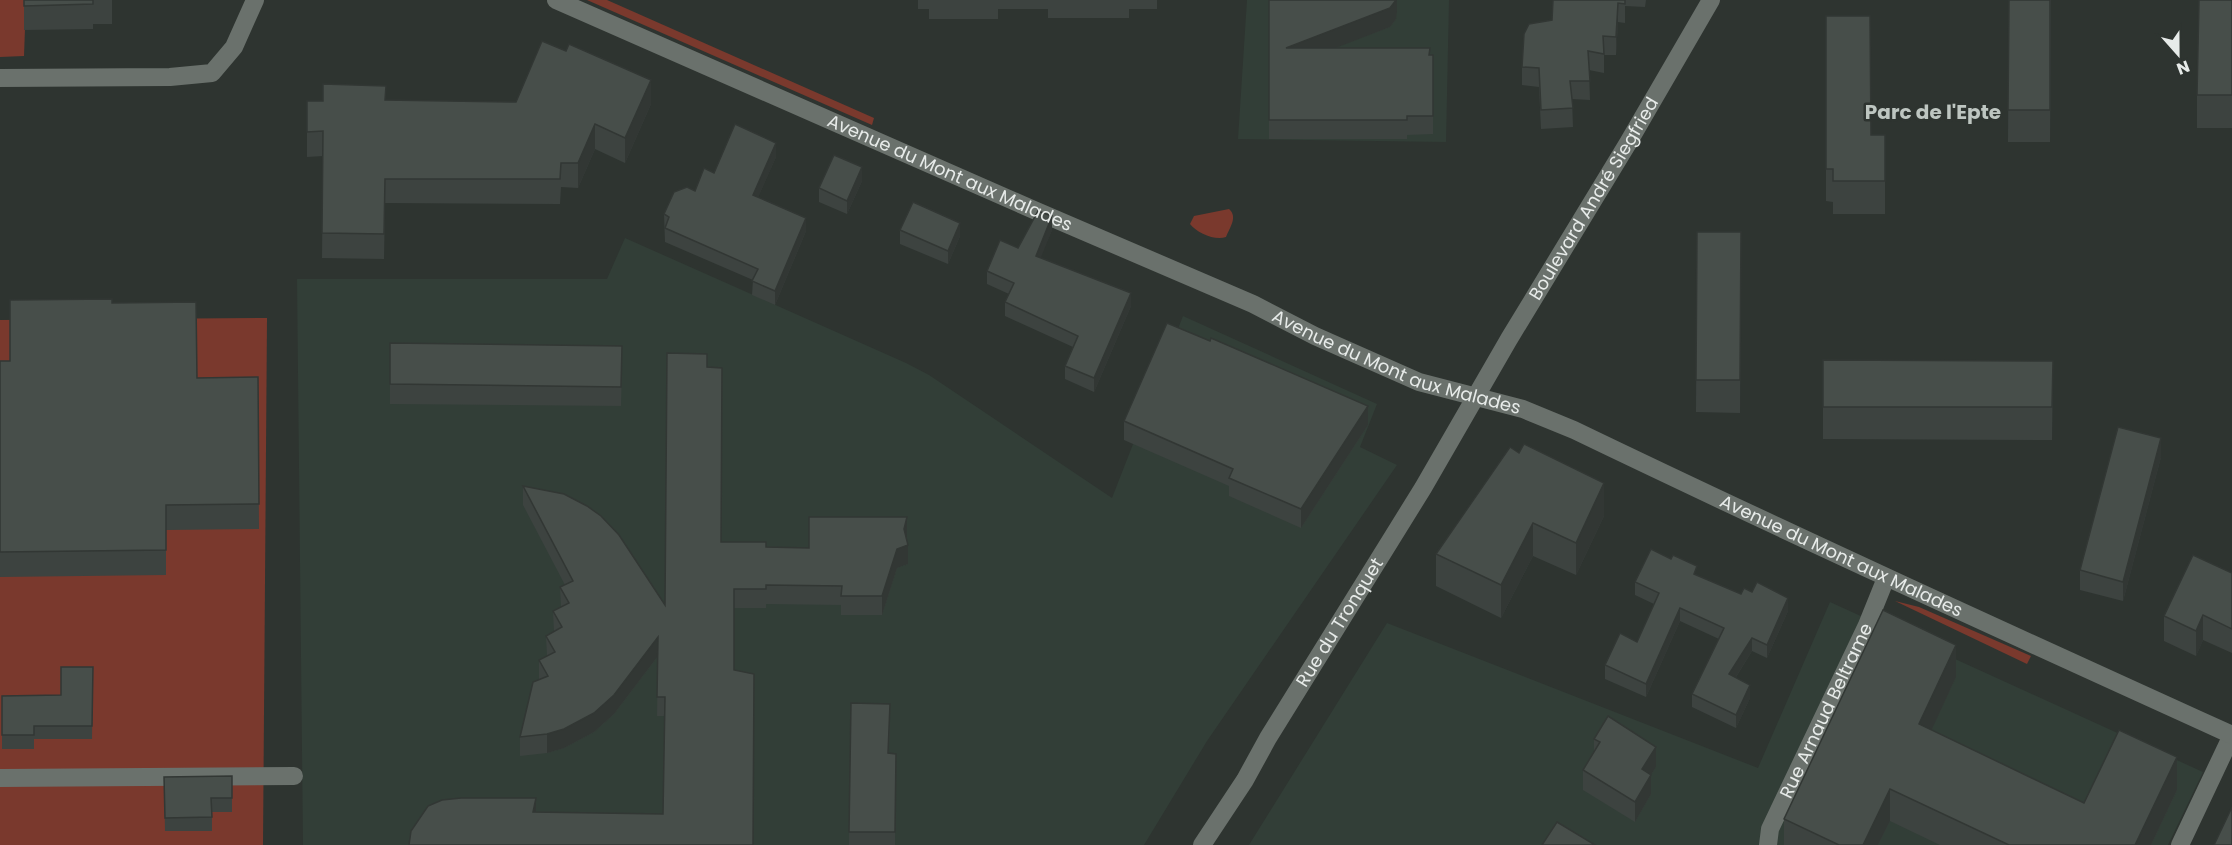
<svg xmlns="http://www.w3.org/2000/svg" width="2232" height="845" viewBox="0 0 2232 845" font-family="Poppins,sans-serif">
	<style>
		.built { fill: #323e37 }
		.green { fill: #7a392d }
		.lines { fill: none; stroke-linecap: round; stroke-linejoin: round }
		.street { stroke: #6a716c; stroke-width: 18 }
		.secondary { stroke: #6a716c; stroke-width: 18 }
		.wall { fill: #3d4340 }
		.shaded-wall { fill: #323734 }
		.building { fill: #474e4a; stroke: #323734; stroke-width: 1.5 }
		.labels { text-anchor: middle; stroke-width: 5; stroke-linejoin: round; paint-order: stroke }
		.street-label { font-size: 18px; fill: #e7ebe9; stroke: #2e3430 }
		.neighbourhood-label { font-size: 20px; font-weight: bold; fill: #bec6c1; stroke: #2e3430 }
	</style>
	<rect width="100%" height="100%" fill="#2e3430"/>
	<g class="built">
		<path d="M 1247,0 L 1449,0 L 1446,142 L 1238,139 Z"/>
		<path d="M 625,238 L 906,363 L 929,375 L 1112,498 L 1183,316 L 1377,404 L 1360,447 L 1397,465 L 1207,741 L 1144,845 L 303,845 L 297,279 L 607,279 Z"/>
		<path d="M 1830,602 L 2203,772 L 2168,845 L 1249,845 L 1387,623 L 1758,768 Z"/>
	</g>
	<g class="green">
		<path d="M 0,0 L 26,0 L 24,56 L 0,57 Z"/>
		<path d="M 587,0 L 607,0 L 874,118 L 872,125 Z"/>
		<path d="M 1229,209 C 1238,217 1230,227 1226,237 C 1215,241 1197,233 1190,224 L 1194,216 Z"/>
		<path d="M 267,318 L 263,845 L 0,845 L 0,320 Z"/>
		<path d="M 1895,601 L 1919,607 L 2031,656 L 2027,664 Z"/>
	</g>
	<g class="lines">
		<g class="street">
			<path d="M 0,78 L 170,77 L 212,73 L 234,47 L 255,0"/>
			<path d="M 0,778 L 294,776"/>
			<path id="s1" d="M 1768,845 L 1770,829 L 1867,625 L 1886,578"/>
			<path d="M 2180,845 L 2232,735"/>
		</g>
		<g class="secondary">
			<path id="s2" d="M 556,0 L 1034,210 L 1253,304 L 1315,336 L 1419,382 L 1523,409 L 1574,430 C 1792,535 2012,635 2232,735"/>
			<path id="s3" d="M 1202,845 L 1245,780 L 1268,738 L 1423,488 L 1509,339 L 1628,143 L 1711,0"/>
		</g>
	</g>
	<g class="wall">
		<path d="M 24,0 L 112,0 L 112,24 L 93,24 L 93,29 L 24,30 Z"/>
		<path d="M 918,0 L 1157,0 L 1157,9 L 1129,9 L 1129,18 L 1048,18 L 1048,9 L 998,9 L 998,19 L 929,19 L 929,9 L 918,9 Z"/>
		<path d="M 1269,0 L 1397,0 L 1396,19 L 1390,27 L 1334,48 L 1433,55 L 1433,134 L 1407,135 L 1407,139 L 1269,139 Z"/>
		<path d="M 1553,0 L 1646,0 L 1645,7 L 1625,6 L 1625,23 L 1618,22 L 1616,55 L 1604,55 L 1604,73 L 1589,70 L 1590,100 L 1572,99 L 1573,127 L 1541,129 L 1539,87 L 1522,85 L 1522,67 L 1552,20 Z"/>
		<path d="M 2009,0 L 2051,0 L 2050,142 L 2008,142 Z"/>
		<path d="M 2232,0 L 2232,128 L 2197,128 L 2197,95 Z"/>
		<path d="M 1826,16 L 1871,135 L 1885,135 L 1885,214 L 1833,214 L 1833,202 L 1826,201 Z"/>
		<path d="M 386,100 L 651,104 L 625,163 L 595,149 L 578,188 L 561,187 L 560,204 L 385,203 L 384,259 L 322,258 L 323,156 L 307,157 L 307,101 Z"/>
		<path d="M 776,157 L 758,197 L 806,231 L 775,305 L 752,295 L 753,280 L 665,242 L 664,214 L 695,191 L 714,173 Z"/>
		<path d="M 862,181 L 847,214 L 819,202 L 819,188 Z"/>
		<path d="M 900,230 L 960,236 L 948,264 L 900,244 Z"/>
		<path d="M 1052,230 L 1040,258 L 1131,306 L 1094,392 L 1065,379 L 1065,366 L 1073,347 L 1005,316 L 1005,302 L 1009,294 L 987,284 L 987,271 L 1018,248 Z"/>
		<path d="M 1697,232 L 1741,232 L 1740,413 L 1696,412 Z"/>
		<path d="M 112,303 L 197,378 L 258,377 L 259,529 L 166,530 L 166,575 L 0,577 L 0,361 L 10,361 Z"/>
		<path d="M 390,343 L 622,365 L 621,406 L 390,404 Z"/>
		<path d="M 1823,360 L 2053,361 L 2052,440 L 1823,439 Z"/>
		<path d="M 707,367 L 721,542 L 766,547 L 809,548 L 907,536 L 907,539 L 908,564 L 897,568 L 882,615 L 841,615 L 841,605 L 766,604 L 766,608 L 734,608 L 734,670 L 753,845 L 536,812 L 663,814 L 665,716 L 657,716 L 658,656 L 614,714 L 594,732 L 564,748 L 547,753 L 520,756 L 520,737 L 539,680 L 539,660 L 547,656 L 546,636 L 554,632 L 553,611 L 561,607 L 560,587 L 565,585 L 523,505 L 523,486 L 665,605 Z"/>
		<path d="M 1124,421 L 1368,425 L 1301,528 L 1229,496 L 1229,486 L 1124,440 Z"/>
		<path d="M 1510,447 L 1604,516 L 1576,575 L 1533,556 L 1501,618 L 1436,586 L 1436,554 Z"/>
		<path d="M 2161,457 L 2123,601 L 2080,590 L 2080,570 Z"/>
		<path d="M 1671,559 L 1697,575 L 1741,594 L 1788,611 L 1767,658 L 1752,651 L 1736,677 L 1750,698 L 1736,728 L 1692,707 L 1692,694 L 1719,639 L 1680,621 L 1646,697 L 1605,679 L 1605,665 L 1637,642 L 1654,604 L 1635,595 L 1635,582 Z"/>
		<path d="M 2232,573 L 2232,653 L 2203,640 L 2196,656 L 2164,641 L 2164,616 Z"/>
		<path d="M 93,667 L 92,739 L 34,739 L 34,749 L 2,749 L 2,696 L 61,695 Z"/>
		<path d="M 1956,677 L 1931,730 L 2084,803 L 2177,790 L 2151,845 L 1940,845 L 1890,821 L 1878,845 L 1784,845 L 1784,819 Z"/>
		<path d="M 851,703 L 890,717 L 889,753 L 896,754 L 895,845 L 849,845 Z"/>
		<path d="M 1594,739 L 1656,767 L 1651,775 L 1651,794 L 1635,822 L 1583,790 L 1583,770 L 1594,752 Z"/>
		<path d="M 232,776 L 232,812 L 212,812 L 212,831 L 165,831 L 164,777 Z"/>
	</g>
	<g class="shaded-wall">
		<path d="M 1396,0 L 1397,0 L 1397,11 L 1396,19 L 1390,27 L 1286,67 L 1286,48 Z"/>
		<path d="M 1618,3 L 1618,22 L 1616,55 L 1616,37 Z"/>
		<path d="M 651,80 L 651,104 L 625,163 L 625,138 Z"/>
		<path d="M 595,124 L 595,149 L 578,188 L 578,163 Z"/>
		<path d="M 776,143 L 776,157 L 753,209 L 753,195 Z"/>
		<path d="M 862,167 L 862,181 L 847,214 L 847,201 Z"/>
		<path d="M 1052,216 L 1052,230 L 1036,270 L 1036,256 Z"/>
		<path d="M 806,218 L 806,231 L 775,305 L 775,291 Z"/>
		<path d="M 960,223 L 960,236 L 948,264 L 948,251 Z"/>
		<path d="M 1131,293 L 1131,306 L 1094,392 L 1094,378 Z"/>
		<path d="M 1368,406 L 1368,425 L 1301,528 L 1301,509 Z"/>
		<path d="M 2161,438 L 2161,457 L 2123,601 L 2123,582 Z"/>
		<path d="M 1604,483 L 1604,516 L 1576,575 L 1576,543 Z"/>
		<path d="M 907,517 L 907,536 L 904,546 L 908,545 L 908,564 L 897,568 L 882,615 L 882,596 Z"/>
		<path d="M 1533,523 L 1533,556 L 1501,618 L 1501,585 Z"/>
		<path d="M 1788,598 L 1788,611 L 1767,658 L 1767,645 Z"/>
		<path d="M 1680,608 L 1680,621 L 1646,697 L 1646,684 Z"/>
		<path d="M 2203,615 L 2203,640 L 2196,656 L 2196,631 Z"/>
		<path d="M 658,637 L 658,656 L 614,714 L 594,732 L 564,748 L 547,753 L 547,734 Z"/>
		<path d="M 1752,638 L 1752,651 L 1729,688 L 1729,674 Z"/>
		<path d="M 1956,645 L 1956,677 L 1919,757 L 1919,724 Z"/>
		<path d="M 1750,685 L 1750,698 L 1736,728 L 1736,715 Z"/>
		<path d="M 1656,747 L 1656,767 L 1642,789 L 1642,769 Z"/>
		<path d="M 2177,757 L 2177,790 L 2151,845 L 2135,845 Z"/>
		<path d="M 1651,775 L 1651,794 L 1635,822 L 1635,802 Z"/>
		<path d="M 1890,789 L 1890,821 L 1878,845 L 1863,845 Z"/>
		<path d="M 536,798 L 536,817 L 533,812 Z"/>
	</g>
	<g class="building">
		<path d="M 24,0 L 93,0 L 93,4 L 24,6 Z"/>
		<path d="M 1269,0 L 1396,0 L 1390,8 L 1286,48 L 1430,48 L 1429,55 L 1433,55 L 1433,116 L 1407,116 L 1407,120 L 1269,120 Z"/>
		<path d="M 1553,0 L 1625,0 L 1625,4 L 1618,3 L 1616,37 L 1603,36 L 1604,54 L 1588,51 L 1590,81 L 1570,81 L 1573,108 L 1541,110 L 1539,68 L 1522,67 L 1524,34 L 1529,24 L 1552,20 Z"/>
		<path d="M 2009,0 L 2050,0 L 2050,110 L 2008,110 Z"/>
		<path d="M 2199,0 L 2232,0 L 2232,95 L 2197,95 Z"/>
		<path d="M 1826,16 L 1870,16 L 1871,135 L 1885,135 L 1885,181 L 1833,181 L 1833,169 L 1826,169 Z"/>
		<path d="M 542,41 L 566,51 L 569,44 L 651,80 L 625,138 L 595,124 L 578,163 L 561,163 L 560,179 L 385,179 L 384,234 L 322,233 L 323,131 L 307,132 L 307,101 L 323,101 L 323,84 L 386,86 L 385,100 L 516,102 Z"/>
		<path d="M 735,124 L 776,143 L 753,195 L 806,218 L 775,291 L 752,281 L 758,269 L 665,228 L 669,217 L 664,214 L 674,192 L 687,187 L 695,191 L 704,168 L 714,173 Z"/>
		<path d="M 834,155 L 862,167 L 847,201 L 819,188 Z"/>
		<path d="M 913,202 L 960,223 L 948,251 L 900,230 Z"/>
		<path d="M 1038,211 L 1052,216 L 1036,256 L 1131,293 L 1094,378 L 1065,366 L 1078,336 L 1005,302 L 1014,283 L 987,271 L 1000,240 L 1018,248 Z"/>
		<path d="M 1697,232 L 1741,232 L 1740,380 L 1696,380 Z"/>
		<path d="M 112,299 L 112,303 L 196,302 L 197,378 L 258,377 L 259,504 L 166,505 L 166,550 L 0,552 L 0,361 L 10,361 L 10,300 Z"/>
		<path d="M 1167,323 L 1210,341 L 1211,338 L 1368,406 L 1301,509 L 1229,478 L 1233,469 L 1124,421 Z"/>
		<path d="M 390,343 L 622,346 L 621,387 L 390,384 Z"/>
		<path d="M 667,353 L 707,354 L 707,367 L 722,368 L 721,542 L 766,542 L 766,547 L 809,548 L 809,517 L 907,517 L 904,529 L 908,545 L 897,549 L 882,596 L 841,596 L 842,586 L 766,585 L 766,589 L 734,589 L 734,670 L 754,674 L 753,845 L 409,845 L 411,831 L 428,806 L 442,800 L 461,798 L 536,798 L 533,812 L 663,814 L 665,697 L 657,697 L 658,637 L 614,695 L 594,713 L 564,729 L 547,734 L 520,737 L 533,682 L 548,676 L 539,660 L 555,652 L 546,636 L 562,627 L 553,611 L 569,603 L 560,587 L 573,581 L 523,486 L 564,494 L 587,506 L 601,516 L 619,535 L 665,605 Z"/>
		<path d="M 1823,360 L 2053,361 L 2052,407 L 1823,407 Z"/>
		<path d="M 2118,427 L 2161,438 L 2123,582 L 2080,570 Z"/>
		<path d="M 1524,444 L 1604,483 L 1576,543 L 1533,523 L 1501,585 L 1436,554 L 1510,447 L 1519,453 Z"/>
		<path d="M 1651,549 L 1671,559 L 1673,555 L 1697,566 L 1694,574 L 1741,594 L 1744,588 L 1752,592 L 1757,582 L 1788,598 L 1767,645 L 1752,638 L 1729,674 L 1750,685 L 1736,715 L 1692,694 L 1724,628 L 1680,608 L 1646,684 L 1605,665 L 1620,633 L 1637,642 L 1659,593 L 1635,582 Z"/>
		<path d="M 2193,555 L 2232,573 L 2232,629 L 2203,615 L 2196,631 L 2164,616 Z"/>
		<path d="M 1883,610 L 1956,645 L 1919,724 L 2084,803 L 2119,730 L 2177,757 L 2135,845 L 2009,845 L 1890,789 L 1863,845 L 1839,845 L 1784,819 Z"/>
		<path d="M 61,667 L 93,667 L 92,726 L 34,726 L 34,735 L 2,735 L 2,696 L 61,695 Z"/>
		<path d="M 851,703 L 890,704 L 888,753 L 896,754 L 895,832 L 849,832 Z"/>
		<path d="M 1608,716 L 1656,747 L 1642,769 L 1651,775 L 1635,802 L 1583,770 L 1600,742 L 1594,739 Z"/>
		<path d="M 232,776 L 232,798 L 211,798 L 212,817 L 165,818 L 164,777 Z"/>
		<path d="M 2232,807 L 2232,845 L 2214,845 Z"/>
		<path d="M 1557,822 L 1595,845 L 1542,845 Z"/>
	</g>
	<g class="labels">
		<g class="street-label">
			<text dy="6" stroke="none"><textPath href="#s2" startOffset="430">Avenue du Mont aux Malades</textPath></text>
			<text dy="6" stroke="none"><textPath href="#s3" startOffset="756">Boulevard André Siegfried</textPath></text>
			<text dy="6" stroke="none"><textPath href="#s2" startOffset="916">Avenue du Mont aux Malades</textPath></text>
			<text dy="6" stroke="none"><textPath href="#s2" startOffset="1402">Avenue du Mont aux Malades</textPath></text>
			<text dy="6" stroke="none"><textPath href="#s3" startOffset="262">Rue du Tronquet</textPath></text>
			<text dy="6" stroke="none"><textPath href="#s1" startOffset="147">Rue Arnaud Beltrame</textPath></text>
		</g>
		<g class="neighbourhood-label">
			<text x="1933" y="119">Parc de l'Epte</text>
		</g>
	</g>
	<g transform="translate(2178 54) rotate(159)" stroke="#2e3430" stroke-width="4.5" paint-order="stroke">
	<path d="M0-4.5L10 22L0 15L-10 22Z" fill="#e7ebe9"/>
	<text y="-9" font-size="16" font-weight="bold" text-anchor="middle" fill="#e7ebe9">N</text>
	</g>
</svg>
